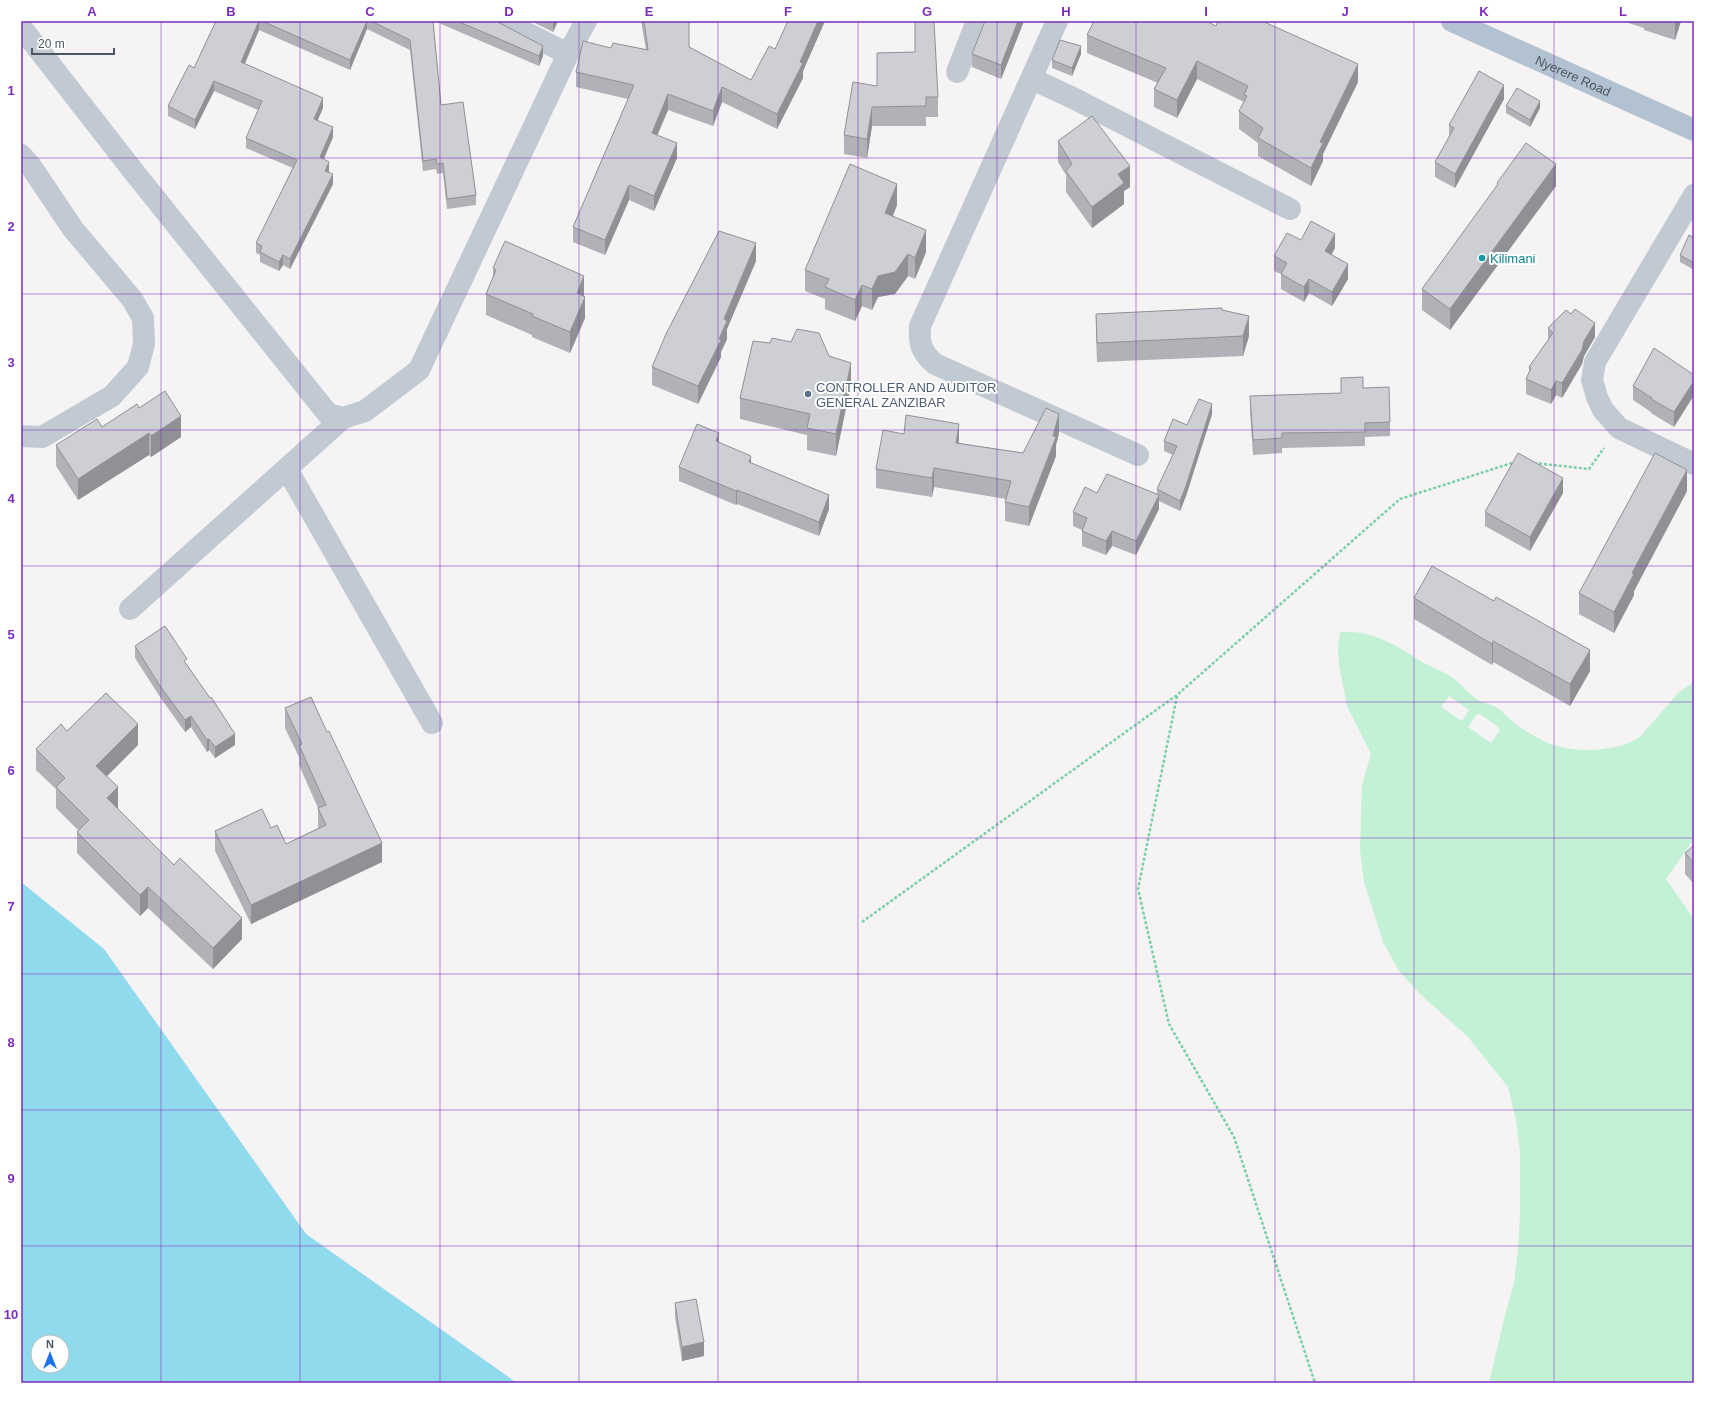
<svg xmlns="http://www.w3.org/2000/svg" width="1715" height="1404" viewBox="0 0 1715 1404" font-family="Arial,sans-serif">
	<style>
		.green { fill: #c3f1d5; fill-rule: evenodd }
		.water { fill: #90daee; fill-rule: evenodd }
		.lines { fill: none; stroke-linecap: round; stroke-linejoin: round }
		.path { stroke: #7ad0a6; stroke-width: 2.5; stroke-dasharray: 3 2; stroke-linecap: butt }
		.minor { stroke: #c1cad2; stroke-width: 22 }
		.major { stroke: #b3c2d1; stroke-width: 22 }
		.wall { fill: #b0b2b7 }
		.shaded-wall { fill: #909195 }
		.building { fill: #cdcfd5; stroke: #909195 }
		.grid { fill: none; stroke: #7b2cbf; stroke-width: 1; stroke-opacity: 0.55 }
		.culture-dot { fill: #0f9aa8; stroke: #fff; stroke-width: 1.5 }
		.service-dot { fill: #5c6f8a; stroke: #fff; stroke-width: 1.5 }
		.labels { text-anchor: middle; stroke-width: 4; stroke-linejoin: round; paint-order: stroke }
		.street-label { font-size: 13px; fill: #4a5661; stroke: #fff }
		.culture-label { font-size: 13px; fill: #0d838f; stroke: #fff; text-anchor: start }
		.service-label { font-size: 13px; fill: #4e5e75; stroke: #fff; text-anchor: start }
		.neatline { fill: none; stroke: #7b2cbf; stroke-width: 1.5 }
		.grid-label { font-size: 13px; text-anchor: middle; font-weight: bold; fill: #7b2cbf }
	</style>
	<rect width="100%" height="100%" fill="#f5f3f3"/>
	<path class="green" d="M 1340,632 C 1375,630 1396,646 1424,663 C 1434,668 1445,672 1454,679 C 1461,684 1467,692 1474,697 C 1481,703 1491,704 1499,709 C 1504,713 1508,718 1512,721 C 1520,728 1529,733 1538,738 C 1563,754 1615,754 1640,737 L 1678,693 L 1694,682 L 1694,839 L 1666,879 L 1694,919 L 1694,1383 L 1489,1383 L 1505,1315 L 1514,1283 L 1518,1250 L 1520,1217 L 1520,1152 L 1516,1120 L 1508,1087 L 1468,1037 L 1420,994 L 1399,971 L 1383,942 L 1364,882 L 1360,850 L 1362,785 L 1371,754 L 1347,706 L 1339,665 L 1338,649 ZM 1449,696 L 1469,710 L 1462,721 L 1441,707 ZM 1478,713 L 1496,725 L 1500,730 L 1491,743 L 1468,727 Z"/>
	<path class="water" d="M 21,882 L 104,949 L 306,1234 L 517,1383 L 21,1383 ZM 38,1342 L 62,1342 L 62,1366 L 38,1366 Z"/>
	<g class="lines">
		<g class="path">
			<path d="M 1534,463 L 1589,469 L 1604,448"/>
			<path d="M 1177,696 L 1138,889 L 1169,1024 L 1234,1137 L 1315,1383"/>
			<path d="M 862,922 L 1177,695 L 1400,499 L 1515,462"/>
		</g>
		<g class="minor">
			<path d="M 503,21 L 568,54"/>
			<path d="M 1057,21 L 920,326 C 919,344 921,352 935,364 L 1138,455"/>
			<path d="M 21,27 L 134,172 L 328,414 L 343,418 L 365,411 L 419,370 L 568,54 L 586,21"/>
			<path d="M 957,72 L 977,21"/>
			<path d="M 1032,79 L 1071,97 L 1290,209"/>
			<path d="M 21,155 L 30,165 L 73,229 L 132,299 L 143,318 L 144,344 L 138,367 L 112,396 L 42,437 L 21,436"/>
			<path d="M 1694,195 L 1595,362 L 1592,380 L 1597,397 L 1603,410 L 1619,428 L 1694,464"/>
			<path d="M 287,469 L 432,723"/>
			<path d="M 130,609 L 343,418"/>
		</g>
		<path class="major" id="s1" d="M 1452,21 L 1694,130"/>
	</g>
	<g class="wall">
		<path d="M 216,21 L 433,21 L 441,105 L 476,195 L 476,205 L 447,209 L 443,173 L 437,174 L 436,169 L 423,171 L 410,50 L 367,29 L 350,70 L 259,30 L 245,64 L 323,108 L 317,120 L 333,137 L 324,159 L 329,172 L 333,184 L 290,269 L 283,265 L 279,271 L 260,262 L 260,255 L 256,253 L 256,243 L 293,168 L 246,148 L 246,138 L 258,110 L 214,91 L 195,129 L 168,116 L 168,106 L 194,68 Z"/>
		<path d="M 434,21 L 496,21 L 543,56 L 539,66 Z"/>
		<path d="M 531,21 L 558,21 L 553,32 Z"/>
		<path d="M 641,21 L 689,21 L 689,47 L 751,80 L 775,49 L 788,21 L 825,21 L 803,71 L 803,78 L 777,129 L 722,102 L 713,126 L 668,110 L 657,135 L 677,158 L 654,211 L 629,200 L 605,255 L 573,242 L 573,227 L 628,99 L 576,87 L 576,72 L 611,48 L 646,50 Z"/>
		<path d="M 1024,21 L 1001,79 L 972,67 L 972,54 Z"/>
		<path d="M 1622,21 L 1681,21 L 1675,40 L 1644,30 L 1644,28 Z"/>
		<path d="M 1216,26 L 1358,82 L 1323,154 L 1323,161 L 1311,186 L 1258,156 L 1258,143 L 1239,129 L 1239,111 L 1244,102 L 1197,79 L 1177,118 L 1154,107 L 1154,89 L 1158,83 L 1087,53 L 1087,35 Z"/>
		<path d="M 915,52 L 938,97 L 938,117 L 926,117 L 926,126 L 872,126 L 867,158 L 844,154 L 844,135 L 877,86 L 877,53 Z"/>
		<path d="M 1081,54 L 1072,76 L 1052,68 L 1052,60 Z"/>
		<path d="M 1504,99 L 1455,188 L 1435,177 L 1435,162 L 1449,138 L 1449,125 Z"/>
		<path d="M 1506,106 L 1540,108 L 1530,127 L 1506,113 Z"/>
		<path d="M 1058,141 L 1130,187 L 1124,191 L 1124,204 L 1092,228 L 1066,192 L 1066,175 L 1058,162 Z"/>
		<path d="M 1497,183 L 1556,186 L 1450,330 L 1422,310 L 1422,289 L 1497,187 Z"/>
		<path d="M 897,205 L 893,216 L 926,252 L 915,279 L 908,276 L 895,294 L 878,297 L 872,310 L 862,306 L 855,321 L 825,309 L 825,299 L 805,291 L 805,270 Z"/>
		<path d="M 1694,238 L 1694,270 L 1680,262 L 1680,255 Z"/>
		<path d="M 1301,240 L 1335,248 L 1331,255 L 1348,279 L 1332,306 L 1309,293 L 1304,302 L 1281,289 L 1281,274 L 1274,271 L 1274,256 Z"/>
		<path d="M 756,261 L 727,329 L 727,339 L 721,352 L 721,357 L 698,404 L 652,385 L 652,367 Z"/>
		<path d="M 493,268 L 584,297 L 585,318 L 570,353 L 532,337 L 532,335 L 486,315 L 486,294 L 493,277 Z"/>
		<path d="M 1222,310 L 1249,336 L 1243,356 L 1097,362 L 1096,334 L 1096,314 Z"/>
		<path d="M 1548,328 L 1595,337 L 1584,356 L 1582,364 L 1562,398 L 1556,395 L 1551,404 L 1526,394 L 1526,379 L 1529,372 L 1529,367 L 1548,340 Z"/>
		<path d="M 829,356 L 851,384 L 836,456 L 807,450 L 807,435 L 740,419 L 740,398 Z"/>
		<path d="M 1694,375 L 1694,395 L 1674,427 L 1651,413 L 1651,412 L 1633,400 L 1633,386 Z"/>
		<path d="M 1341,378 L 1363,388 L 1390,422 L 1390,436 L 1365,437 L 1365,446 L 1282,448 L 1282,453 L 1253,455 L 1250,411 L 1250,396 L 1341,393 Z"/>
		<path d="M 139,408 L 181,437 L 151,457 L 149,455 L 78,500 L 56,466 L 56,445 L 102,427 Z"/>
		<path d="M 1212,414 L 1186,496 L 1180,511 L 1159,501 L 1159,509 L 1136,555 L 1112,546 L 1106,555 L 1082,546 L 1082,530 L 1073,526 L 1073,512 L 1097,493 L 1157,494 L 1157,489 L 1173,455 L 1164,451 L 1164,441 L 1187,425 Z"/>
		<path d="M 1059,433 L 1056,445 L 1056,456 L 1029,526 L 1005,521 L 1005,502 L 1006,499 L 934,487 L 932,497 L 876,488 L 876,469 L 959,443 L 1023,453 Z"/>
		<path d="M 719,443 L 751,463 L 829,509 L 819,536 L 737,504 L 736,505 L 679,481 L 679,467 Z"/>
		<path d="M 1687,491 L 1634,591 L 1634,595 L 1614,633 L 1579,614 L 1579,593 Z"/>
		<path d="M 1563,493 L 1530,551 L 1485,526 L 1485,512 Z"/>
		<path d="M 1414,598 L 1590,671 L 1570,706 L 1493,662 L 1492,665 L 1414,619 Z"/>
		<path d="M 135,646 L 187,664 L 235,745 L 215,758 L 209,750 L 207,752 L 191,727 L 185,732 L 160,697 L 135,658 Z"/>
		<path d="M 285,708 L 382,862 L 251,924 L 215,851 L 215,831 L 271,828 L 286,844 L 318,828 L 318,808 L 299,765 L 299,757 L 285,728 Z"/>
		<path d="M 67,731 L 138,745 L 107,776 L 118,808 L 118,809 L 242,939 L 213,969 L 148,908 L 140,916 L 77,853 L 77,832 L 78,830 L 56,808 L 56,789 L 36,770 L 36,749 Z"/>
		<path d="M 1694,845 L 1694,884 L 1685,874 L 1685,853 Z"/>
		<path d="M 675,1303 L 704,1356 L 682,1361 L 675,1317 Z"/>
	</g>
	<g class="shaded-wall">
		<path d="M 259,21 L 259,30 L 241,72 L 241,62 Z"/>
		<path d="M 367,21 L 367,29 L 350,70 L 350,60 Z"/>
		<path d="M 554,21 L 558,21 L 553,32 L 553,23 Z"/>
		<path d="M 818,21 L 825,21 L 803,71 L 803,78 L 777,129 L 777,114 Z"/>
		<path d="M 1018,21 L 1024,21 L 1001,79 L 1001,65 Z"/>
		<path d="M 1675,21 L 1681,21 L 1675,40 Z"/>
		<path d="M 543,46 L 543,56 L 539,66 L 539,56 Z"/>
		<path d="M 1081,46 L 1081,54 L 1072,76 L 1072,68 Z"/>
		<path d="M 1197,61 L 1197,79 L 1177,118 L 1177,100 Z"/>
		<path d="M 1358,64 L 1358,82 L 1323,154 L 1323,161 L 1311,186 L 1311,168 L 1320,142 Z"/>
		<path d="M 214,81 L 214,91 L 195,129 L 195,120 Z"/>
		<path d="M 1504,85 L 1504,99 L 1455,188 L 1455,174 Z"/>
		<path d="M 722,87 L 722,102 L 713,126 L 713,111 Z"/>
		<path d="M 668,94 L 668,110 L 652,148 L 652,133 Z"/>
		<path d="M 323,98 L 323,108 L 314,129 L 314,119 Z"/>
		<path d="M 1540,101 L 1540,108 L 1530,127 L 1530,120 Z"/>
		<path d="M 872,107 L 872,126 L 867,158 L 867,139 Z"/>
		<path d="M 333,127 L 333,137 L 320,167 L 320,157 Z"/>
		<path d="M 677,143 L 677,158 L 654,211 L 654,196 Z"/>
		<path d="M 329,162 L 329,172 L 325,181 L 325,171 Z"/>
		<path d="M 1556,164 L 1556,186 L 1450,330 L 1450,309 Z"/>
		<path d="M 1130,166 L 1130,187 L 1124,191 L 1124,204 L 1092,228 L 1092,207 L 1118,174 Z"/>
		<path d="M 333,174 L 333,184 L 290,269 L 290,259 Z"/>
		<path d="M 897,184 L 897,205 L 885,234 L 885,213 Z"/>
		<path d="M 629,185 L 629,200 L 605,255 L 605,240 Z"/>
		<path d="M 926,230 L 926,252 L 915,279 L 915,258 Z"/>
		<path d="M 1335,234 L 1335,248 L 1325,266 L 1325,251 Z"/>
		<path d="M 756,243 L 756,261 L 727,329 L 727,339 L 721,352 L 721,357 L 698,404 L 698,386 L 724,319 Z"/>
		<path d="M 908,254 L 908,276 L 895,294 L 878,297 L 872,310 L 872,289 L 878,276 Z"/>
		<path d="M 283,255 L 283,265 L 279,271 L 279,262 Z"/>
		<path d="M 1348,264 L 1348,279 L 1332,306 L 1332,292 Z"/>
		<path d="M 584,276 L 584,297 L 577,293 Z"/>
		<path d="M 1309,279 L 1309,293 L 1304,302 L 1304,287 Z"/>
		<path d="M 862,285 L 862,306 L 855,321 L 855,300 Z"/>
		<path d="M 585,297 L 585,318 L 570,353 L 570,332 Z"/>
		<path d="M 1249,316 L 1249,336 L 1243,356 L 1243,336 Z"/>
		<path d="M 1595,323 L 1595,337 L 1584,356 L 1582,364 L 1562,398 L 1562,383 L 1584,341 Z"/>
		<path d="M 851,363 L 851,384 L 836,456 L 836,434 Z"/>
		<path d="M 1556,381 L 1556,395 L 1551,404 L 1551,390 Z"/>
		<path d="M 1694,381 L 1694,395 L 1674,427 L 1674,412 Z"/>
		<path d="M 1212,404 L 1212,414 L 1186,496 L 1180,511 L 1180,501 Z"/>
		<path d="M 1059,414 L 1059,433 L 1056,445 L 1056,456 L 1029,526 L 1029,507 L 1053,436 Z"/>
		<path d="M 181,416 L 181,437 L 151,457 L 151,436 Z"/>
		<path d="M 959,424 L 959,443 L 956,443 Z"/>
		<path d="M 149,433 L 149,455 L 78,500 L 78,479 Z"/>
		<path d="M 719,433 L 719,447 L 716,441 Z"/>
		<path d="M 751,456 L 751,470 L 749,462 Z"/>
		<path d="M 934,468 L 934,487 L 932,497 L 932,478 Z"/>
		<path d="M 1687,470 L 1687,491 L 1634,591 L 1634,595 L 1614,633 L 1614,612 L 1632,573 Z"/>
		<path d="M 1563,478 L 1563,493 L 1530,551 L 1530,537 Z"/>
		<path d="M 737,490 L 737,504 L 736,505 L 736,491 Z"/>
		<path d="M 829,495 L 829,509 L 819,536 L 819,522 Z"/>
		<path d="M 1159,495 L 1159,509 L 1136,555 L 1136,541 Z"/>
		<path d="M 1112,531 L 1112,546 L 1106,555 L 1106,541 Z"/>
		<path d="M 1493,641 L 1493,662 L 1492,665 L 1492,644 Z"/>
		<path d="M 1590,650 L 1590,671 L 1570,706 L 1570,684 Z"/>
		<path d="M 191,716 L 191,727 L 185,732 L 185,720 Z"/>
		<path d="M 138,724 L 138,745 L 96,787 L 96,766 Z"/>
		<path d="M 235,734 L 235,745 L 215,758 L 215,747 Z"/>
		<path d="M 209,739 L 209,750 L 207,752 L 207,740 Z"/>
		<path d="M 118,787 L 118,808 L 107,819 L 107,798 Z"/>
		<path d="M 382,843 L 382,862 L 251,924 L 251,905 Z"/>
		<path d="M 148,887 L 148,908 L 140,916 L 140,895 Z"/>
		<path d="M 242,918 L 242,939 L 213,969 L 213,948 Z"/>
		<path d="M 704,1342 L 704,1356 L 682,1361 L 682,1347 Z"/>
	</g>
	<g class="building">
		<path d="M 216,21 L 259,21 L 241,62 L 323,98 L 314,119 L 333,127 L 320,157 L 329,162 L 325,171 L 333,174 L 290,259 L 283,255 L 279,262 L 260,252 L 262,246 L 256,243 L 297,160 L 246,138 L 262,101 L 214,81 L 195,120 L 168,106 L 189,65 L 194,68 Z"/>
		<path d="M 262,21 L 367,21 L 350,60 Z"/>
		<path d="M 371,21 L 433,21 L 441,105 L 463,102 L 476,195 L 447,199 L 443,163 L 437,164 L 436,159 L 423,161 L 410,40 Z"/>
		<path d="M 457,21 L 496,21 L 543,46 L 539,56 Z"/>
		<path d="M 644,21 L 689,21 L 689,47 L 751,80 L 769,46 L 775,49 L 788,21 L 818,21 L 800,62 L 803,63 L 777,114 L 722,87 L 713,111 L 668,94 L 652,133 L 677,143 L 654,196 L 629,185 L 605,240 L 573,227 L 634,85 L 576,72 L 583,41 L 611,48 L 613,43 L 648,50 Z"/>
		<path d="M 915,21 L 934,21 L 938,97 L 926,97 L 926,106 L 872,107 L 867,139 L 844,135 L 853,82 L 877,86 L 877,53 L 915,52 Z"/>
		<path d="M 985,21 L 1018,21 L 1001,65 L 972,54 Z"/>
		<path d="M 1094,21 L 1206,21 L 1216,26 L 1218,21 L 1262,21 L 1358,64 L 1320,142 L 1323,143 L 1311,168 L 1258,138 L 1263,128 L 1239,111 L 1247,96 L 1244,95 L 1248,86 L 1197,61 L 1177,100 L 1154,89 L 1166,68 L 1087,35 Z"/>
		<path d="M 1060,40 L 1081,46 L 1072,68 L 1052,60 Z"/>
		<path d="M 1479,71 L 1504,85 L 1455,174 L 1435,162 L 1454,128 L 1449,125 Z"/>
		<path d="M 1517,88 L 1540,101 L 1530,120 L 1506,106 Z"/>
		<path d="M 1092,116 L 1130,166 L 1118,174 L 1124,183 L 1092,207 L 1066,171 L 1072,164 L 1058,141 Z"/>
		<path d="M 1526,143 L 1556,164 L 1450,309 L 1422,289 L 1498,184 L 1497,183 Z"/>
		<path d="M 850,164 L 897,184 L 885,213 L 926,230 L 915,258 L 908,254 L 895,272 L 878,276 L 872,289 L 862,285 L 855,300 L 825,287 L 829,279 L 805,270 Z"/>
		<path d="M 1311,221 L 1335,234 L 1325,251 L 1348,264 L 1332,292 L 1309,279 L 1304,287 L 1281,274 L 1287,263 L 1274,256 L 1287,233 L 1301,240 Z"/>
		<path d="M 719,231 L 756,243 L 724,319 L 727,321 L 719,339 L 721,340 L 698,386 L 652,367 L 666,334 Z"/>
		<path d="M 1689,235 L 1694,238 L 1694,263 L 1680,255 Z"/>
		<path d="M 505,241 L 584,276 L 577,293 L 585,297 L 570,332 L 532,316 L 533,314 L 486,294 L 496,270 L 493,268 Z"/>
		<path d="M 1222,308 L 1222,310 L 1249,316 L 1243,336 L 1097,343 L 1096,314 Z"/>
		<path d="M 1575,309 L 1595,323 L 1584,341 L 1582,350 L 1562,383 L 1556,381 L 1551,390 L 1526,379 L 1531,368 L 1529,367 L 1553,333 L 1548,328 L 1566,310 L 1571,314 Z"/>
		<path d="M 797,329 L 819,333 L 829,356 L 851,363 L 836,434 L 807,428 L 810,414 L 740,398 L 753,341 L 770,343 L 772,338 L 791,342 Z"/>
		<path d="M 1654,348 L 1694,375 L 1694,381 L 1674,412 L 1651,399 L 1652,398 L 1633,386 Z"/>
		<path d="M 1363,377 L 1363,388 L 1389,387 L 1390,422 L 1365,423 L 1365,432 L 1282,433 L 1282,438 L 1253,440 L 1250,396 L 1341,393 L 1341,378 Z"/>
		<path d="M 165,391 L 181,416 L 151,436 L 149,433 L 78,479 L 56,445 L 97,419 L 102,427 L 137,404 L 139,408 Z"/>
		<path d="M 1199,399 L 1212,404 L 1186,486 L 1180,501 L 1157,489 L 1177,446 L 1164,441 L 1173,419 L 1187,425 Z"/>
		<path d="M 1046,408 L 1059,414 L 1053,436 L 1056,437 L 1029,507 L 1005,502 L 1011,481 L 934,468 L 932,478 L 876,469 L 883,430 L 904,434 L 906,415 L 959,424 L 956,443 L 1023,453 Z"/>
		<path d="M 697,424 L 719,433 L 716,441 L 751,456 L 749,462 L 829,495 L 819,522 L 737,490 L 736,491 L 679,467 Z"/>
		<path d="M 1518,453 L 1563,478 L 1530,537 L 1485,512 Z"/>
		<path d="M 1655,453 L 1687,470 L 1632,573 L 1634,574 L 1614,612 L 1579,593 Z"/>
		<path d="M 1107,474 L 1159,495 L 1136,541 L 1112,531 L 1106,541 L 1082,531 L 1087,518 L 1073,512 L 1085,487 L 1097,493 Z"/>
		<path d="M 1432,566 L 1494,601 L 1496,597 L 1590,650 L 1570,684 L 1493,641 L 1492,644 L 1414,598 Z"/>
		<path d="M 165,626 L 187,659 L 184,661 L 210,698 L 211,697 L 235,734 L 215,747 L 209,739 L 207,740 L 191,716 L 185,720 L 160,686 L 135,646 Z"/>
		<path d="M 106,693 L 138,724 L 96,766 L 118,787 L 107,798 L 174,865 L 180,858 L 242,918 L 213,948 L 148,887 L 140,895 L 77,832 L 89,820 L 56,787 L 65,778 L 36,749 L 61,724 L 67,731 Z"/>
		<path d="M 311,697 L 327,732 L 329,731 L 382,843 L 251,905 L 215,831 L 262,809 L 271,828 L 277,825 L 286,844 L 326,825 L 318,808 L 326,805 L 299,745 L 302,744 L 285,708 Z"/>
		<path d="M 1694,845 L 1694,863 L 1685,853 Z"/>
		<path d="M 696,1299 L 704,1342 L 682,1347 L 675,1303 Z"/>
	</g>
	<path class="grid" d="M 161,21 L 161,1383M 300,21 L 300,1383M 440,21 L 440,1383M 579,21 L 579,1383M 718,21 L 718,1383M 858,21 L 858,1383M 997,21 L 997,1383M 1136,21 L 1136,1383M 1275,21 L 1275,1383M 1414,21 L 1414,1383M 1554,21 L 1554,1383M 21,158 L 1694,158M 21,294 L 1694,294M 21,430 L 1694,430M 21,566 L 1694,566M 21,702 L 1694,702M 21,838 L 1694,838M 21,974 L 1694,974M 21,1110 L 1694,1110M 21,1246 L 1694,1246"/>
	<circle class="culture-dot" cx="1482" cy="258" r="4"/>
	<circle class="service-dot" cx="808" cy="394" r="4"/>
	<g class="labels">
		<g class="street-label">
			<text dy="5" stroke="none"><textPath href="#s1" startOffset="133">Nyerere Road</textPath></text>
		</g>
		<g class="culture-label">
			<text x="1490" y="263">Kilimani</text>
		</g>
		<g class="service-label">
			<text x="816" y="392">CONTROLLER AND AUDITOR<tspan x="816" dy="15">GENERAL ZANZIBAR</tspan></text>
		</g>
	</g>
	<rect width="1715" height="1404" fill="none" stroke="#ffffff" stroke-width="44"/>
	<g transform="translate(50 1354)"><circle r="19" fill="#ffffff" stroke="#b7bbc0"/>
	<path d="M0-3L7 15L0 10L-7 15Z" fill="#1a73e8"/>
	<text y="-6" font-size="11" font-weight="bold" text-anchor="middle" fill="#4a5661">N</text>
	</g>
	<path d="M32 48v6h82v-6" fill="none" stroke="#4a5661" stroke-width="2"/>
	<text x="38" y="48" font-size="12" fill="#4a5661" stroke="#ffffff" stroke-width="3" paint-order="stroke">20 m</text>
	<rect x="22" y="22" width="1671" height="1360" class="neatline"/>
	<g class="grid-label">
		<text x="92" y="16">A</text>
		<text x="231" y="16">B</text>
		<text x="370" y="16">C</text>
		<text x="509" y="16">D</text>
		<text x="649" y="16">E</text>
		<text x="788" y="16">F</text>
		<text x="927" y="16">G</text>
		<text x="1066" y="16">H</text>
		<text x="1206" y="16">I</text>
		<text x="1345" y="16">J</text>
		<text x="1484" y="16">K</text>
		<text x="1623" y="16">L</text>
		<text x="11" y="95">1</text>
		<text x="11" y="231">2</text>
		<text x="11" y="367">3</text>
		<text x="11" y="503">4</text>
		<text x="11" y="639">5</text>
		<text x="11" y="775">6</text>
		<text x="11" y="911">7</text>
		<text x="11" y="1047">8</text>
		<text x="11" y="1183">9</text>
		<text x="11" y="1319">10</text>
	</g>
</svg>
